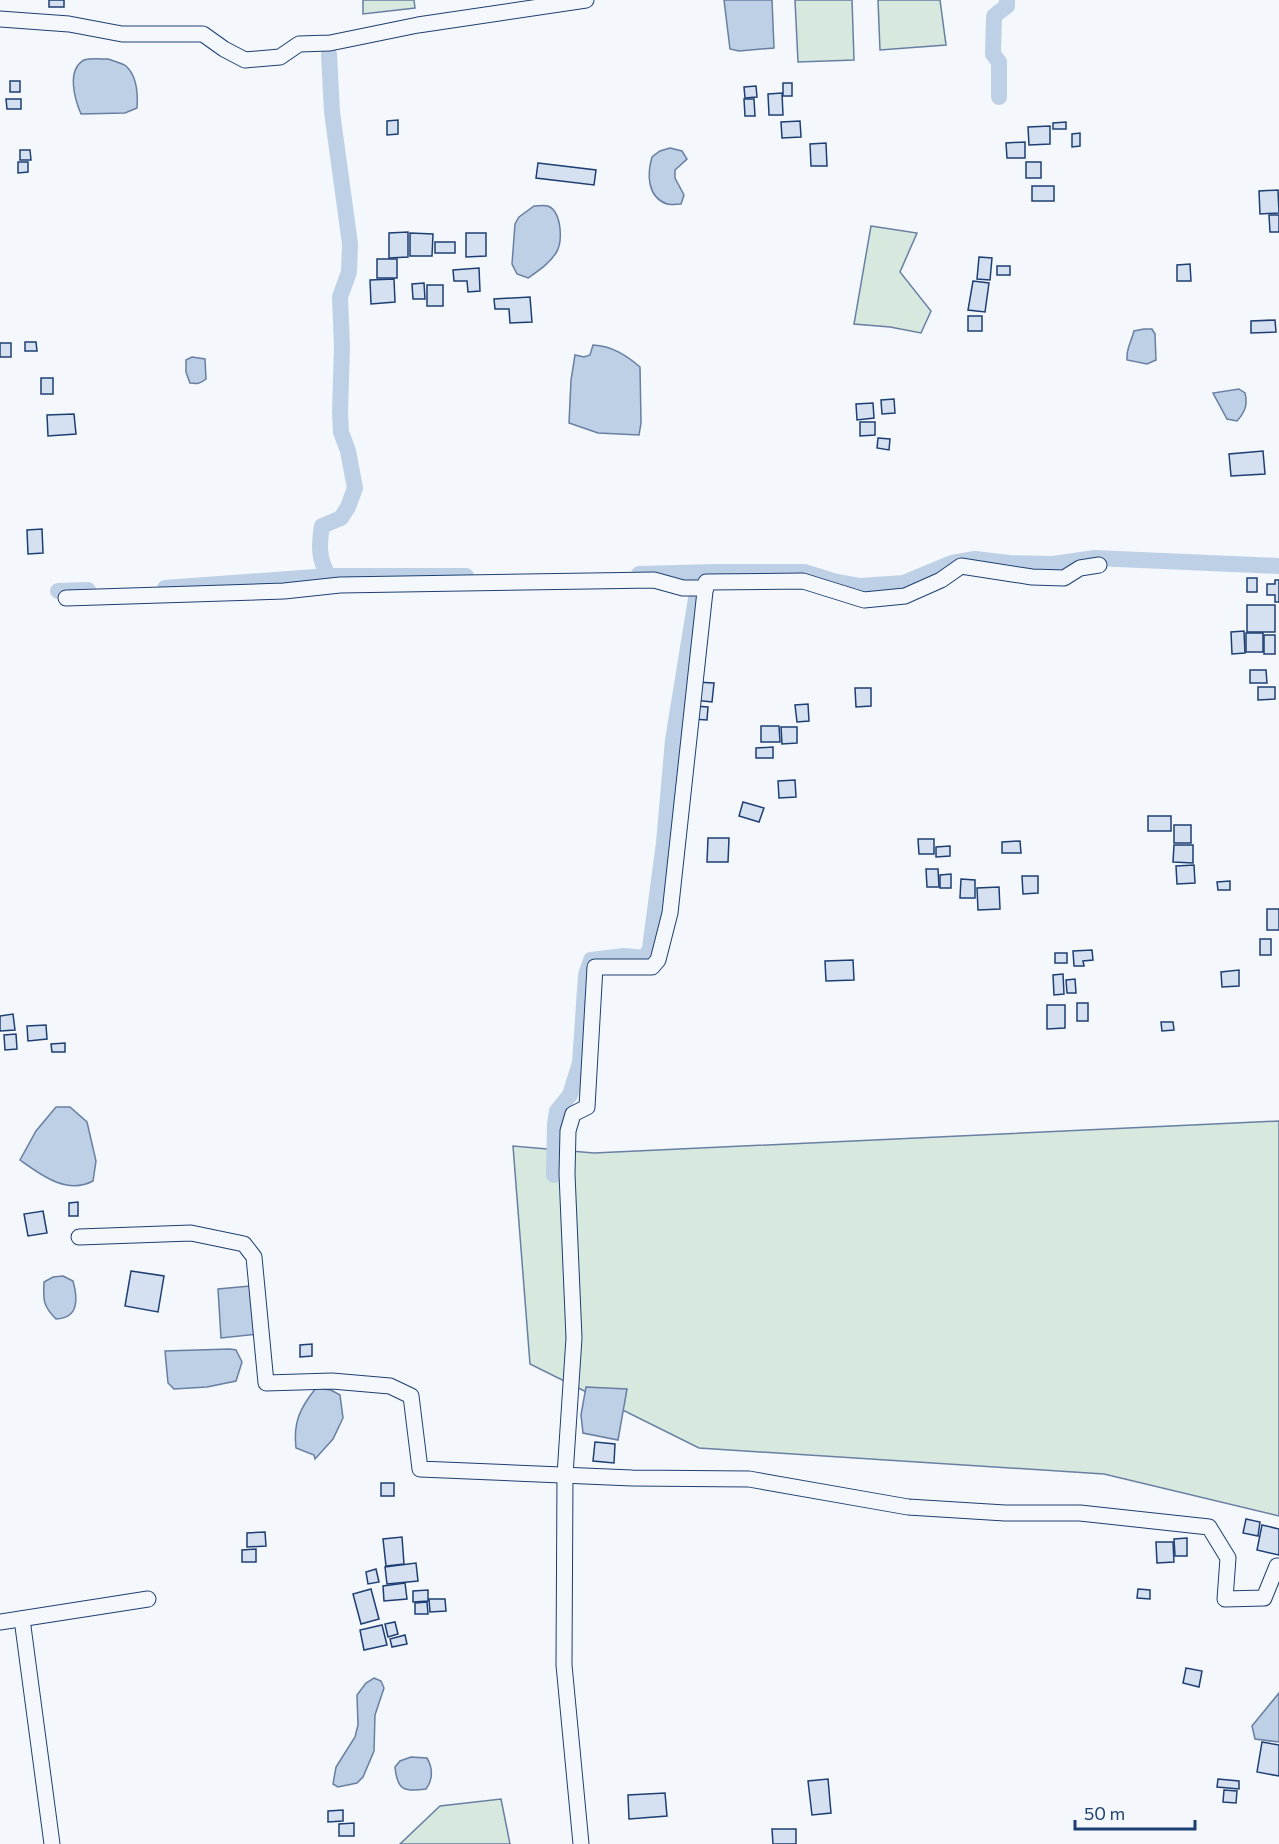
<svg xmlns="http://www.w3.org/2000/svg" width="1279" height="1844" viewBox="0 0 1279 1844" font-family="Commissioner,sans-serif">
	<style>
		.green { fill: #d7e8df; stroke: #687fa3; stroke-width: 1.5 }
		.water { fill: #bed0e5; stroke: #687fa3; stroke-width: 1.5 }
		.lines { fill: none; stroke-linecap: round; stroke-linejoin: round }
		.canal { stroke: #bed0e5; stroke-width: 16 }
		.building { fill: #d5e0f0; stroke: #1d3f73; stroke-width: 1.5 }
		.minor-casing { stroke: #1d3f73; stroke-width: 17 }
		.minor { stroke: #f4f7fb; stroke-width: 15 }
	</style>
	<rect width="100%" height="100%" fill="#f4f7fb"/>
	<g class="green">
		<path d="M 363,0 L 414,0 L 415,8 L 363,14 Z"/>
		<path d="M 795,0 L 852,0 L 854,60 L 798,62 Z"/>
		<path d="M 878,0 L 940,0 L 946,45 L 880,50 Z"/>
		<path d="M 871,226 L 917,233 L 900,272 L 931,311 L 921,333 L 890,327 L 854,324 Z"/>
		<path d="M 1279,1121 L 1279,1516 L 1104,1474 L 699,1448 L 530,1364 L 513,1146 L 594,1153 Z"/>
		<path d="M 501,1799 L 510,1844 L 400,1844 L 440,1806 Z"/>
	</g>
	<g class="water">
		<path d="M 724,0 L 772,0 L 774,48 L 739,51 L 730,49 Z"/>
		<path d="M 108,59 C 113,61 122,63 126,66 C 137,76 138,94 137,108 L 125,113 L 81,114 C 75,100 66,70 84,60 C 90,58 102,59 108,59 Z"/>
		<path d="M 670,148 L 682,151 L 687,159 L 675,170 L 675,178 L 684,195 L 681,204 C 677,204 670,205 667,204 C 647,197 647,174 652,157 L 660,151 Z"/>
		<path d="M 534,206 C 538,206 544,205 548,206 C 562,212 563,242 556,253 C 549,264 538,271 528,278 L 517,274 L 512,264 L 515,224 L 519,217 Z"/>
		<path d="M 1144,329 L 1152,329 L 1155,334 L 1156,360 L 1147,364 L 1127,360 C 1126,348 1131,343 1134,331 Z"/>
		<path d="M 593,345 C 612,346 626,355 640,367 L 641,423 L 639,435 L 598,433 L 569,423 L 571,380 L 575,355 L 584,357 L 590,355 Z"/>
		<path d="M 192,357 L 205,359 L 206,379 C 200,384 197,384 190,383 L 186,372 L 186,360 Z"/>
		<path d="M 1239,389 L 1245,393 C 1248,405 1245,412 1237,421 L 1227,419 L 1213,393 Z"/>
		<path d="M 56,1107 L 70,1107 L 87,1122 L 96,1161 L 93,1181 C 67,1195 41,1175 20,1160 L 36,1131 Z"/>
		<path d="M 63,1276 L 73,1281 C 78,1299 79,1318 56,1319 C 43,1306 43,1300 44,1282 L 53,1277 Z"/>
		<path d="M 250,1286 L 258,1334 L 221,1338 L 218,1289 Z"/>
		<path d="M 230,1349 L 236,1350 L 242,1362 L 236,1381 L 207,1387 L 174,1389 L 168,1383 L 165,1351 Z"/>
		<path d="M 586,1387 L 627,1389 L 618,1440 L 583,1433 L 581,1415 Z"/>
		<path d="M 316,1388 L 331,1390 L 340,1395 L 343,1418 L 333,1439 L 315,1459 L 314,1455 L 296,1448 C 293,1422 300,1408 316,1388 Z"/>
		<path d="M 374,1678 L 381,1681 L 384,1688 L 375,1715 L 374,1751 L 363,1777 L 357,1783 L 338,1787 L 333,1784 L 336,1767 L 355,1737 L 358,1725 L 357,1695 L 366,1683 Z"/>
		<path d="M 1279,1693 L 1279,1742 L 1255,1739 L 1252,1726 Z"/>
		<path d="M 411,1757 L 427,1758 C 433,1768 433,1780 426,1789 C 405,1792 397,1791 395,1767 L 400,1761 Z"/>
	</g>
	<g class="lines">
		<g class="canal">
			<path d="M 329,54 L 332,112 L 350,244 L 349,272 L 340,297 L 342,347 L 340,412 L 341,432 L 348,451 L 355,488 L 348,507 L 341,518 L 322,526 C 319,544 318,560 329,576 L 466,576"/>
			<path d="M 999,97 L 999,62 L 993,54 L 994,16 L 1007,6 L 1007,0"/>
			<path d="M 639,574 L 716,572 L 804,572 L 833,581 L 860,586 L 904,583 L 952,563 L 975,559 L 1009,563 L 1053,564 L 1095,558 L 1279,566"/>
			<path d="M 165,588 L 329,576"/>
			<path d="M 58,591 L 88,590"/>
			<path d="M 554,1175 L 555,1124 L 557,1111 L 570,1095 L 580,1063 L 586,975 L 591,960 L 624,956 L 645,958 L 650,948 L 664,843 L 673,740 L 700,574"/>
		</g>
	</g>
	<g class="building">
		<rect x="49" y="0" width="15" height="7"/>
		<rect x="10" y="81" width="10" height="11"/>
		<rect x="783" y="83" width="9" height="13"/>
		<path d="M 756,86 L 757,97 L 745,98 L 744,87 Z"/>
		<path d="M 782,93 L 783,115 L 769,115 L 768,94 Z"/>
		<path d="M 6,99 L 21,99 L 21,109 L 7,109 Z"/>
		<path d="M 744,99 L 754,99 L 755,116 L 745,116 Z"/>
		<path d="M 398,120 L 398,134 L 387,135 L 387,121 Z"/>
		<path d="M 800,121 L 801,137 L 782,138 L 781,122 Z"/>
		<path d="M 1066,122 L 1066,129 L 1053,129 L 1053,123 Z"/>
		<path d="M 1050,126 L 1050,144 L 1029,145 L 1028,127 Z"/>
		<path d="M 1080,133 L 1080,146 L 1072,147 L 1072,134 Z"/>
		<path d="M 1025,142 L 1025,158 L 1007,158 L 1006,143 Z"/>
		<path d="M 826,143 L 827,166 L 811,166 L 810,144 Z"/>
		<path d="M 20,150 L 30,150 L 31,160 L 20,160 Z"/>
		<path d="M 18,162 L 28,162 L 28,172 L 18,173 Z"/>
		<rect x="1026" y="162" width="15" height="16"/>
		<path d="M 538,163 L 596,170 L 594,185 L 536,178 Z"/>
		<rect x="1032" y="186" width="22" height="15"/>
		<path d="M 1278,190 L 1279,213 L 1260,214 L 1259,191 Z"/>
		<path d="M 1269,215 L 1279,215 L 1279,232 L 1270,232 Z"/>
		<path d="M 408,232 L 408,257 L 389,258 L 389,233 Z"/>
		<path d="M 410,233 L 433,234 L 432,256 L 410,256 Z"/>
		<path d="M 466,233 L 486,233 L 486,256 L 466,257 Z"/>
		<rect x="435" y="242" width="20" height="11"/>
		<path d="M 979,257 L 992,258 L 990,280 L 977,279 Z"/>
		<rect x="377" y="259" width="20" height="19"/>
		<path d="M 1190,264 L 1191,281 L 1177,281 L 1177,265 Z"/>
		<rect x="997" y="266" width="13" height="9"/>
		<path d="M 479,268 L 480,291 L 468,292 L 467,281 L 454,281 L 453,270 Z"/>
		<path d="M 394,279 L 395,302 L 371,304 L 370,280 Z"/>
		<path d="M 973,281 L 989,283 L 985,312 L 968,310 Z"/>
		<path d="M 424,283 L 425,299 L 413,299 L 412,284 Z"/>
		<rect x="427" y="285" width="16" height="21"/>
		<path d="M 530,297 L 532,322 L 510,323 L 509,309 L 495,309 L 494,299 Z"/>
		<rect x="968" y="316" width="14" height="15"/>
		<path d="M 1275,320 L 1276,332 L 1251,333 L 1251,321 Z"/>
		<path d="M 25,342 L 36,342 L 37,351 L 25,351 Z"/>
		<rect x="0" y="343" width="11" height="14"/>
		<rect x="41" y="378" width="12" height="16"/>
		<path d="M 894,399 L 895,413 L 882,414 L 881,400 Z"/>
		<path d="M 873,403 L 874,418 L 857,420 L 856,404 Z"/>
		<path d="M 74,414 L 76,434 L 48,436 L 47,415 Z"/>
		<path d="M 860,422 L 875,422 L 875,435 L 860,436 Z"/>
		<path d="M 878,438 L 890,439 L 889,450 L 877,448 Z"/>
		<path d="M 1263,451 L 1265,474 L 1231,476 L 1229,454 Z"/>
		<path d="M 42,529 L 43,553 L 28,554 L 27,530 Z"/>
		<rect x="1247" y="578" width="10" height="14"/>
		<path d="M 1275,580 L 1279,580 L 1279,602 L 1275,602 L 1275,595 L 1267,595 L 1267,584 L 1275,584 Z"/>
		<rect x="1247" y="605" width="28" height="27"/>
		<path d="M 1244,631 L 1245,653 L 1232,654 L 1231,632 Z"/>
		<rect x="1246" y="633" width="17" height="19"/>
		<rect x="1264" y="635" width="11" height="19"/>
		<path d="M 1250,670 L 1266,670 L 1267,683 L 1250,683 Z"/>
		<path d="M 696,682 L 714,683 L 712,702 L 694,700 Z"/>
		<path d="M 1258,687 L 1275,687 L 1275,699 L 1258,700 Z"/>
		<path d="M 855,688 L 871,688 L 871,706 L 856,707 Z"/>
		<path d="M 808,704 L 809,721 L 797,722 L 795,705 Z"/>
		<path d="M 695,706 L 708,707 L 707,720 L 693,719 Z"/>
		<path d="M 761,726 L 779,726 L 780,742 L 761,742 Z"/>
		<path d="M 781,727 L 797,727 L 797,743 L 782,744 Z"/>
		<path d="M 773,747 L 773,758 L 756,758 L 756,748 Z"/>
		<path d="M 795,780 L 796,797 L 779,798 L 778,781 Z"/>
		<path d="M 743,802 L 764,808 L 759,822 L 739,816 Z"/>
		<rect x="1148" y="816" width="23" height="15"/>
		<rect x="1174" y="825" width="17" height="18"/>
		<path d="M 708,838 L 729,838 L 728,862 L 707,862 Z"/>
		<path d="M 918,839 L 934,839 L 934,854 L 919,854 Z"/>
		<path d="M 1020,841 L 1021,853 L 1002,853 L 1002,842 Z"/>
		<path d="M 1174,845 L 1193,845 L 1193,863 L 1173,862 Z"/>
		<path d="M 950,846 L 950,856 L 936,857 L 936,847 Z"/>
		<path d="M 1194,865 L 1195,883 L 1177,884 L 1176,866 Z"/>
		<path d="M 926,869 L 938,869 L 939,887 L 927,887 Z"/>
		<path d="M 951,874 L 951,888 L 940,888 L 940,875 Z"/>
		<path d="M 1022,876 L 1038,876 L 1038,893 L 1023,894 Z"/>
		<path d="M 961,879 L 975,880 L 975,898 L 960,898 Z"/>
		<path d="M 1230,881 L 1230,890 L 1218,890 L 1217,882 Z"/>
		<path d="M 999,887 L 1000,909 L 978,910 L 977,888 Z"/>
		<rect x="1267" y="909" width="12" height="21"/>
		<rect x="1260" y="939" width="11" height="16"/>
		<path d="M 1092,950 L 1093,960 L 1083,961 L 1084,966 L 1074,966 L 1073,951 Z"/>
		<rect x="1055" y="953" width="12" height="10"/>
		<path d="M 853,960 L 854,980 L 826,981 L 825,961 Z"/>
		<path d="M 1239,970 L 1239,986 L 1222,987 L 1221,972 Z"/>
		<path d="M 1063,974 L 1064,994 L 1054,995 L 1053,975 Z"/>
		<path d="M 1075,979 L 1076,993 L 1067,993 L 1066,980 Z"/>
		<rect x="1077" y="1003" width="11" height="18"/>
		<path d="M 1047,1005 L 1065,1005 L 1065,1028 L 1047,1029 Z"/>
		<path d="M 13,1014 L 15,1030 L 0,1031 L 0,1016 Z"/>
		<path d="M 1161,1022 L 1173,1022 L 1174,1030 L 1162,1031 Z"/>
		<path d="M 46,1025 L 47,1039 L 28,1041 L 27,1026 Z"/>
		<path d="M 16,1034 L 17,1049 L 5,1050 L 4,1035 Z"/>
		<path d="M 65,1043 L 65,1052 L 52,1052 L 51,1044 Z"/>
		<path d="M 78,1202 L 78,1216 L 69,1216 L 69,1203 Z"/>
		<path d="M 43,1211 L 47,1233 L 28,1236 L 24,1214 Z"/>
		<path d="M 131,1271 L 164,1276 L 158,1312 L 125,1306 Z"/>
		<path d="M 312,1344 L 312,1356 L 300,1357 L 300,1345 Z"/>
		<path d="M 595,1442 L 615,1444 L 614,1463 L 593,1461 Z"/>
		<rect x="381" y="1483" width="13" height="13"/>
		<path d="M 1246,1519 L 1260,1522 L 1258,1536 L 1243,1533 Z"/>
		<path d="M 1262,1525 L 1279,1529 L 1279,1555 L 1257,1550 Z"/>
		<path d="M 265,1532 L 266,1546 L 247,1547 L 247,1533 Z"/>
		<path d="M 402,1537 L 404,1564 L 386,1566 L 383,1539 Z"/>
		<path d="M 1187,1538 L 1187,1556 L 1175,1556 L 1174,1539 Z"/>
		<path d="M 1156,1542 L 1173,1542 L 1174,1562 L 1157,1563 Z"/>
		<path d="M 256,1549 L 256,1562 L 242,1562 L 242,1550 Z"/>
		<path d="M 416,1563 L 418,1581 L 387,1584 L 385,1567 Z"/>
		<path d="M 376,1569 L 379,1582 L 368,1584 L 366,1572 Z"/>
		<path d="M 405,1583 L 407,1599 L 384,1601 L 383,1586 Z"/>
		<path d="M 371,1589 L 379,1619 L 361,1624 L 353,1594 Z"/>
		<path d="M 1138,1589 L 1150,1590 L 1150,1599 L 1137,1598 Z"/>
		<path d="M 428,1590 L 428,1601 L 413,1602 L 413,1591 Z"/>
		<path d="M 429,1599 L 445,1599 L 446,1611 L 430,1612 Z"/>
		<path d="M 427,1602 L 428,1614 L 415,1614 L 415,1603 Z"/>
		<path d="M 395,1622 L 398,1634 L 388,1637 L 385,1624 Z"/>
		<path d="M 382,1625 L 387,1645 L 364,1650 L 360,1630 Z"/>
		<path d="M 405,1635 L 407,1644 L 392,1647 L 390,1639 Z"/>
		<path d="M 1186,1668 L 1202,1671 L 1199,1687 L 1183,1683 Z"/>
		<path d="M 1262,1742 L 1279,1745 L 1279,1776 L 1257,1772 Z"/>
		<path d="M 828,1779 L 831,1813 L 812,1815 L 808,1781 Z"/>
		<path d="M 1218,1779 L 1239,1781 L 1239,1789 L 1217,1787 Z"/>
		<path d="M 1224,1790 L 1237,1791 L 1236,1803 L 1223,1802 Z"/>
		<path d="M 665,1793 L 667,1816 L 629,1819 L 628,1795 Z"/>
		<path d="M 343,1810 L 343,1821 L 328,1822 L 328,1811 Z"/>
		<path d="M 354,1823 L 354,1836 L 339,1836 L 339,1824 Z"/>
		<path d="M 772,1829 L 796,1829 L 796,1844 L 773,1844 Z"/>
	</g>
	<g class="lines">
		<defs>
			<g id="minor">
				<path d="M 0,19 L 69,24 L 122,34 L 203,34 L 224,49 L 245,60 L 280,57 L 299,44 L 330,43 L 418,25 L 586,0"/>
				<path d="M 66,598 L 284,591 L 340,585 L 654,580 L 683,588 L 706,588"/>
				<path d="M 79,1237 L 191,1233 L 244,1244 L 254,1257 L 266,1383 L 332,1381 L 390,1386 L 411,1396 L 420,1469 L 632,1478 L 749,1479 L 908,1507 L 1005,1513 L 1080,1513 L 1209,1527 L 1228,1558 L 1225,1599 L 1264,1598 L 1277,1566 L 1279,1566"/>
				<path d="M 22,1619 L 52,1844"/>
				<path d="M 0,1622 L 148,1599"/>
				<path d="M 581,1844 L 564,1665 L 565,1475 L 574,1338 L 567,1174 L 568,1131 L 573,1114 L 587,1107 L 595,967 L 652,967 L 658,960 L 670,913 L 706,582 L 803,581 L 864,600 L 905,596 L 941,580 L 961,566 L 1032,577 L 1064,578 L 1080,568 L 1099,565"/>
			</g>
		</defs>
		<use href="#minor" class="minor-casing"/>
		<use href="#minor" class="minor"/>
	</g>
	<path d="M1075 1820v9h120v-9" fill="none" stroke="#1d3f73" stroke-width="3"/>
	<text x="1084" y="1820" font-size="18" fill="#1d3f73" stroke="#f4f7fb" stroke-width="4.5" paint-order="stroke">50 m</text>
</svg>
